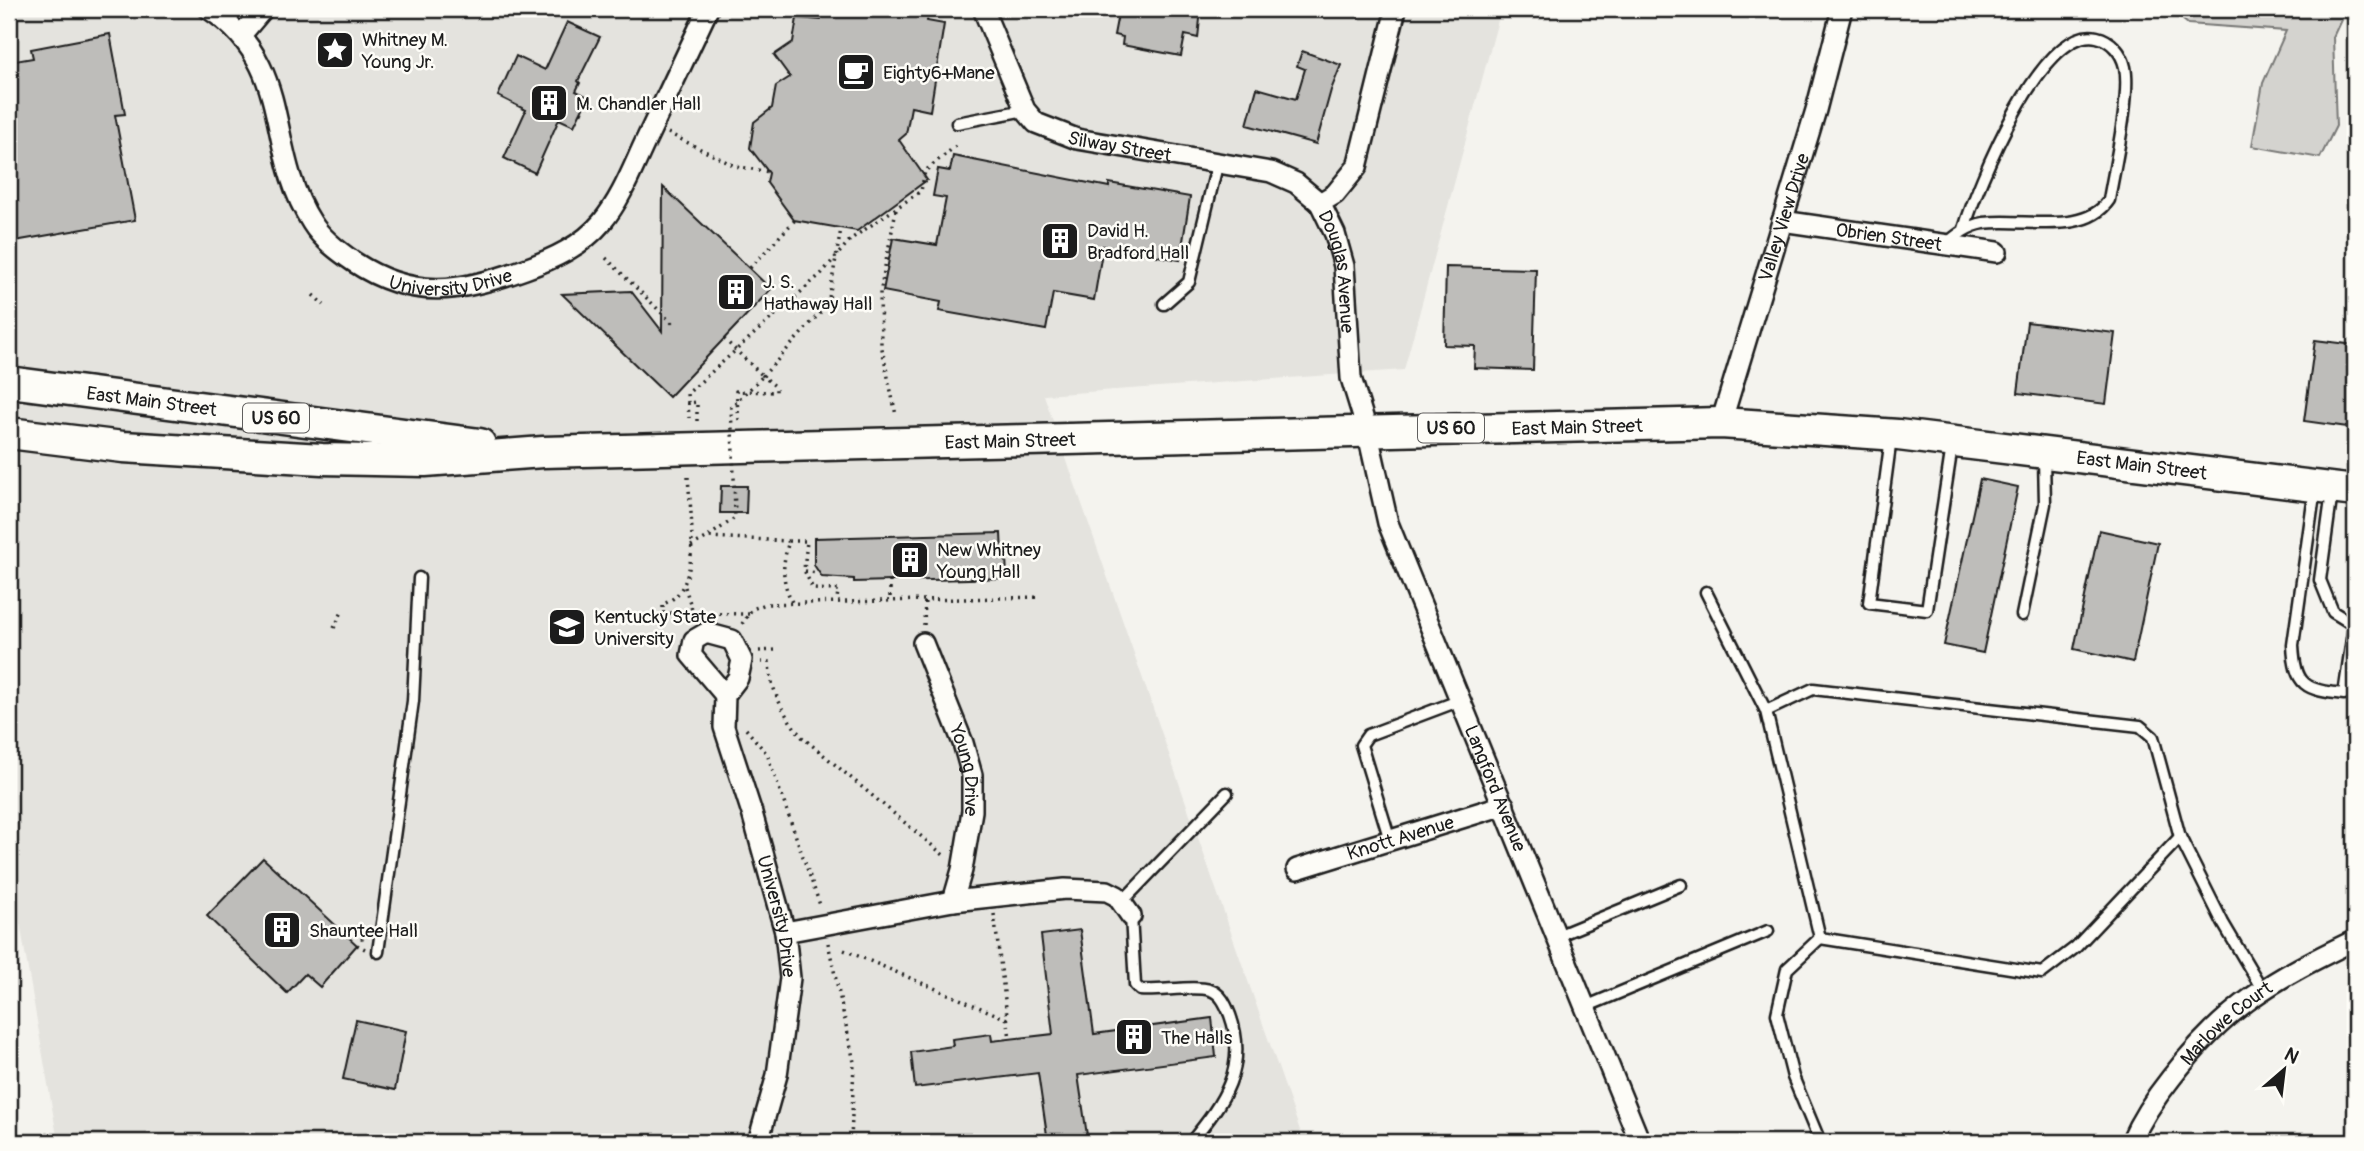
<svg xmlns="http://www.w3.org/2000/svg" width="2364" height="1151" viewBox="0 0 2364 1151" font-family="Pangolin,sans-serif">
	<style>
		.built { fill: #e4e3de }
		.green { fill: #d4d3cf; stroke: #787876; stroke-width: 2 }
		.building { fill: #bebdba; stroke: #1c1c1c; stroke-width: 2 }
		.lines { fill: none; stroke-linecap: round; stroke-linejoin: round }
		.service-casing { stroke: #1c1c1c; stroke-width: 15 }
		.minor-casing { stroke: #1c1c1c; stroke-width: 24 }
		.primary-casing { stroke: #1c1c1c; stroke-width: 35 }
		.path { stroke: #1c1c1c; stroke-width: 3.5; stroke-dasharray: 2 5; stroke-linecap: butt }
		.service { stroke: #fdfcf7; stroke-width: 10 }
		.minor { stroke: #fdfcf7; stroke-width: 19 }
		.primary { stroke: #fdfcf7; stroke-width: 30 }
		.path-bridge { stroke: #1c1c1c; stroke-width: 3.5; stroke-dasharray: 2 5; stroke-linecap: butt }
		.labels { text-anchor: middle; stroke-width: 5; stroke-linejoin: round; paint-order: stroke }
		.shield { fill: #fdfcf7; stroke: #605f5e; stroke-width: 2 }
		.shield-label { font-size: 18px; font-weight: bold; fill: #1c1c1c }
		.poi-label { font-size: 19px; fill: #1c1c1c; stroke: #fdfcf7; text-anchor: start }
		.street-label { font-size: 19px; fill: #1c1c1c; stroke: #fdfcf7 }
	</style>
	<rect width="100%" height="100%" fill="#f4f3ee"/>
	<filter id="ink" filterUnits="userSpaceOnUse"><feTurbulence type="fractalNoise" baseFrequency=".0143" numOctaves="2"/><feDisplacementMap in="SourceGraphic" scale="14" xChannelSelector="R" yChannelSelector="G"/><feConvolveMatrix kernelMatrix="1 2 1 2 8 2 1 2 1" color-interpolation-filters="sRGB"/></filter>
	<g filter="url(#ink)">
		<path class="built" d="M 9,9 L 1501,9 L 1404,370 L 1044,395 L 1304,1142 L 58,1142 L 9,860 Z"/>
		<path class="green" d="M 2170,9 L 2346,9 L 2333,37 L 2336,126 L 2320,158 L 2252,146 L 2263,83 L 2286,31 L 2188,24 Z"/>
		<g class="building">
			<path d="M 823,9 L 929,9 L 927,21 L 944,24 L 930,111 L 911,107 L 906,134 L 899,140 L 927,180 L 857,231 L 794,220 L 767,183 L 769,173 L 750,148 L 754,122 L 772,108 L 776,86 L 790,77 L 774,55 L 793,42 L 797,18 L 821,20 Z"/>
			<path d="M 1119,9 L 1201,9 L 1198,38 L 1185,35 L 1181,56 L 1122,45 L 1123,37 L 1114,35 Z"/>
			<path d="M 567,22 L 600,37 L 578,81 L 580,83 L 576,91 L 588,97 L 574,126 L 559,119 L 535,173 L 504,158 L 526,110 L 498,96 L 516,56 L 545,70 Z"/>
			<path d="M 110,34 L 125,114 L 115,115 L 135,220 L 9,242 L 9,62 L 33,58 L 31,49 Z"/>
			<path d="M 1302,51 L 1341,65 L 1331,90 L 1316,144 L 1247,125 L 1257,88 L 1296,99 L 1305,69 L 1297,66 Z"/>
			<path d="M 953,156 L 1109,187 L 1109,183 L 1190,197 L 1180,260 L 1103,246 L 1094,300 L 1053,293 L 1046,330 L 939,311 L 941,302 L 883,291 L 893,238 L 937,245 L 946,198 L 933,196 L 938,169 L 950,171 Z"/>
			<path d="M 663,187 L 771,289 L 669,397 L 562,294 L 631,291 L 662,331 Z"/>
			<path d="M 1446,267 L 1536,269 L 1533,370 L 1474,368 L 1475,346 L 1444,345 Z"/>
			<path d="M 2027,322 L 2115,333 L 2106,404 L 2018,393 Z"/>
			<path d="M 2315,340 L 2355,345 L 2355,428 L 2304,421 Z"/>
			<path d="M 1980,479 L 2018,487 L 1983,653 L 1944,645 Z"/>
			<path d="M 721,486 L 747,486 L 746,513 L 720,513 Z"/>
			<path d="M 2099,530 L 2158,543 L 2133,662 L 2074,649 Z"/>
			<path d="M 1001,533 L 1002,555 L 1006,555 L 1007,578 L 854,582 L 854,579 L 822,577 L 814,565 L 814,538 Z"/>
			<path d="M 263,858 L 357,945 L 320,987 L 305,974 L 287,993 L 207,916 Z"/>
			<path d="M 1080,930 L 1094,1034 L 1212,1018 L 1216,1057 L 1078,1075 L 1088,1142 L 1048,1142 L 1038,1073 L 915,1088 L 911,1052 L 953,1046 L 952,1039 L 991,1034 L 992,1041 L 1053,1034 L 1041,935 Z"/>
			<path d="M 356,1020 L 406,1031 L 395,1090 L 343,1079 Z"/>
		</g>
		<g class="lines">
			<defs>
				<g id="service">
					<path d="M 957,123 L 1025,110"/>
					<path d="M 1946,244 C 1958,234 1968,226 1984,223 C 2022,217 2084,237 2109,200 C 2114,169 2131,96 2125,67 C 2122,53 2111,40 2097,37 C 2042,24 1977,186 1964,229"/>
					<path d="M 1164,304 L 1189,282 L 1218,161"/>
					<path d="M 1891,438 L 1869,603 L 1927,610 L 1952,446"/>
					<path d="M 2315,488 L 2293,645 C 2295,686 2305,690 2344,694 L 2354,625 L 2333,612 L 2320,580 L 2332,492"/>
					<path d="M 1706,592 L 1766,711 L 1820,938 L 2042,973 L 2076,947 L 2180,837"/>
					<path d="M 2022,615 L 2045,504 L 2044,457"/>
					<path d="M 1766,711 L 1813,689 L 2140,726 L 2153,737 L 2180,837 L 2223,923 L 2262,989"/>
					<path d="M 1390,840 L 1361,745 L 1368,735 L 1461,700"/>
					<path d="M 1122,902 L 1227,793"/>
					<path d="M 1131,916 L 1135,985 L 1140,990 C 1158,992 1195,985 1210,990 C 1221,993 1226,1005 1230,1015 C 1249,1067 1223,1103 1191,1142"/>
					<path d="M 1557,936 L 1681,885"/>
					<path d="M 378,952 L 413,701 L 419,578"/>
					<path d="M 1585,1007 L 1768,931"/>
					<path d="M 1820,1142 L 1793,1077 L 1777,1014 L 1787,969 L 1820,938"/>
				</g>
				<g id="minor">
					<path id="s1" d="M 209,9 C 296,66 263,147 312,223 C 322,239 338,251 354,262 C 413,301 462,292 525,269 C 553,259 582,246 602,222 C 622,198 633,167 647,138 C 667,95 688,52 708,9"/>
					<path id="s2" d="M 983,9 L 1025,110 L 1036,123 L 1077,139 L 1271,172 L 1296,183 L 1320,203"/>
					<path id="s3" d="M 1396,9 L 1357,167 L 1335,194 L 1320,203 L 1335,234 L 1344,266 L 1351,378 L 1367,430 L 1388,523 L 1640,1142"/>
					<path d="M 241,35 L 263,9"/>
					<path id="s4" d="M 1782,221 L 1997,252"/>
					<path id="s5" d="M 1721,423 L 1816,110 L 1842,9"/>
					<path d="M 706,633 L 732,640 L 742,660 L 738,678 L 725,695 L 691,655 L 694,640 Z"/>
					<path id="s6" d="M 923,643 L 963,743 L 972,775 L 972,811 L 962,870 L 953,901"/>
					<path id="s7" d="M 725,695 L 724,727 L 752,813 L 785,932 L 790,978 L 777,1075 L 758,1142"/>
					<path id="s8" d="M 1297,869 L 1504,805"/>
					<path d="M 785,932 L 953,901 L 1065,889 L 1107,891 L 1117,896 L 1131,916"/>
					<path id="s9" d="M 2131,1142 C 2141,1119 2155,1098 2171,1078 C 2227,1005 2274,979 2355,940"/>
				</g>
				<g id="primary">
					<path id="s10" d="M 9,382 L 480,444"/>
					<path id="s11" d="M 9,433 L 123,447 L 322,459 L 425,461 L 543,452 L 1721,423 L 1898,435 L 2355,491"/>
				</g>
			</defs>
			<use href="#service" class="service-casing"/>
			<use href="#minor" class="minor-casing"/>
			<use href="#primary" class="primary-casing"/>
			<g class="path">
				<path d="M 581,112 L 586,114"/>
				<path d="M 668,133 L 735,166 L 769,172"/>
				<path d="M 896,210 L 880,292 L 881,344 L 896,415"/>
				<path d="M 606,258 L 674,325"/>
				<path d="M 750,268 L 795,220"/>
				<path d="M 313,295 L 324,305"/>
				<path d="M 688,403 L 689,418"/>
				<path d="M 739,420 L 736,391 L 776,392 L 776,387 L 763,376 L 828,304"/>
				<path d="M 697,421 L 697,402 L 688,403 L 687,394 L 822,273 L 851,239 L 921,191 L 925,171 L 957,145"/>
				<path d="M 688,477 C 690,510 704,590 663,604 L 663,613 L 749,614"/>
				<path d="M 709,536 L 735,518 L 734,476"/>
				<path d="M 789,541 L 807,541 L 804,570 L 813,589 L 838,590 L 837,600"/>
				<path d="M 691,546 L 708,537 L 789,541 C 782,564 781,580 792,602"/>
				<path d="M 805,571 L 817,573"/>
				<path d="M 890,581 L 890,600"/>
				<path d="M 685,587 L 693,613"/>
				<path d="M 742,624 L 752,609 L 766,604 L 1041,597"/>
				<path d="M 924,625 L 925,599"/>
				<path d="M 334,628 L 342,612"/>
				<path d="M 759,651 L 775,650"/>
				<path d="M 761,662 L 769,662 C 770,689 784,716 802,737 L 946,857"/>
				<path d="M 746,729 L 767,754 L 821,908"/>
				<path d="M 994,914 L 1010,1039"/>
				<path d="M 359,924 L 363,942"/>
				<path d="M 828,943 L 854,1062 L 851,1142"/>
				<path d="M 357,945 L 365,949"/>
				<path d="M 844,950 L 1007,1019"/>
			</g>
			<use href="#service" class="service"/>
			<use href="#minor" class="minor"/>
			<use href="#primary" class="primary"/>
			<g class="path-bridge">
				<path d="M 828,304 L 841,229"/>
				<path d="M 724,339 L 763,376 L 731,407 L 734,476"/>
			</g>
		</g>
	</g>
	<defs>
		<symbol id="sight-square" viewBox="-11 -11 22 22"><rect x="-9" y="-9" width="18" height="18" rx="4" fill="#1c1c1c" stroke="#fdfcf7"/><path d="M0-6L1.8-2.2L6-1.7L2.9 1.2L3.7 5.4L0 3.3L-3.7 5.4L-2.9 1.2L-6-1.7L-1.8-2.2Z" fill="#fff"/></symbol>
		<symbol id="cafe-square" viewBox="-11 -11 22 22"><rect x="-9" y="-9" width="18" height="18" rx="4" fill="#1c1c1c" stroke="#fdfcf7"/><path d="M-5.5-4.5H6V0H3Q3 3.5 0 3.5H-2.5Q-5.5 3.5-5.5 0ZM3-3.2v2h1.7v-2ZM-6 4.5H4V6H-6Z" fill="#fff"/></symbol>
		<symbol id="building-square" viewBox="-11 -11 22 22"><rect x="-9" y="-9" width="18" height="18" rx="4" fill="#1c1c1c" stroke="#fdfcf7"/><path d="M-4-6H4V6H1V3H-1V6H-4ZM-2.5-4.3h1.7v1.8h-1.7ZM.8-4.3h1.7v1.8H.8ZM-2.5-1h1.7V.8h-1.7ZM.8-1h1.7V.8H.8Z" fill="#fff"/></symbol>
		<symbol id="university-square" viewBox="-11 -11 22 22"><rect x="-9" y="-9" width="18" height="18" rx="4" fill="#1c1c1c" stroke="#fdfcf7"/><path d="M0-5L7-2L0 1L-7-2ZM-4 1L0 2.5L4 1V4Q0 6-4 4Z" fill="#fff"/></symbol>
	</defs>
	<g fill-rule="evenodd">
		<use href="#sight-square" x="313" y="28" width="44" height="44"/>
		<use href="#cafe-square" x="834" y="50" width="44" height="44"/>
		<use href="#building-square" x="527" y="81" width="44" height="44"/>
		<use href="#building-square" x="1038" y="219" width="44" height="44"/>
		<use href="#building-square" x="714" y="270" width="44" height="44"/>
		<use href="#building-square" x="888" y="538" width="44" height="44"/>
		<use href="#university-square" x="545" y="605" width="44" height="44"/>
		<use href="#building-square" x="260" y="908" width="44" height="44"/>
		<use href="#building-square" x="1112" y="1015" width="44" height="44"/>
	</g>
	<g class="labels">
		<g class="shield">
			<rect x="243" y="403.5" width="66" height="29" rx="5"/>
			<rect x="1418" y="413.5" width="66" height="29" rx="5"/>
		</g>
		<g class="shield-label">
			<text x="276" y="424">US 60</text>
			<text x="1451" y="434">US 60</text>
		</g>
		<g class="poi-label">
			<text x="362" y="46">Whitney M.<tspan x="362" dy="22">Young Jr.</tspan></text>
			<text x="883" y="79">Eighty6+Mane</text>
			<text x="576" y="110">M. Chandler Hall</text>
			<text x="1087" y="237">David H.<tspan x="1087" dy="22">Bradford Hall</tspan></text>
			<text x="763" y="288">J. S.<tspan x="763" dy="22">Hathaway Hall</tspan></text>
			<text x="937" y="556">New Whitney<tspan x="937" dy="22">Young Hall</tspan></text>
			<text x="594" y="623">Kentucky State<tspan x="594" dy="22">University</tspan></text>
			<text x="309" y="937">Shauntee Hall</text>
			<text x="1161" y="1044">The Halls</text>
		</g>
		<g class="street-label">
			<text dy="7" stroke="none"><textPath href="#s2" startOffset="214">Silway Street</textPath></text>
			<text dy="7" stroke="none"><textPath href="#s5" startOffset="215">Valley View Drive</textPath></text>
			<text dy="7" stroke="none"><textPath href="#s4" startOffset="108">Obrien Street</textPath></text>
			<text dy="7" stroke="none"><textPath href="#s3" startOffset="287">Douglas Avenue</textPath></text>
			<text dy="7" stroke="none"><textPath href="#s1" startOffset="404">University Drive</textPath></text>
			<text dy="7" stroke="none"><textPath href="#s10" startOffset="144">East Main Street</textPath></text>
			<text dy="7" stroke="none"><textPath href="#s11" startOffset="1570">East Main Street</textPath></text>
			<text dy="7" stroke="none"><textPath href="#s11" startOffset="1003">East Main Street</textPath></text>
			<text dy="7" stroke="none"><textPath href="#s11" startOffset="2137">East Main Street</textPath></text>
			<text dy="7" stroke="none"><textPath href="#s6" startOffset="135">Young Drive</textPath></text>
			<text dy="7" stroke="none"><textPath href="#s3" startOffset="831">Langford Avenue</textPath></text>
			<text dy="7" stroke="none"><textPath href="#s8" startOffset="108">Knott Avenue</textPath></text>
			<text dy="7" stroke="none"><textPath href="#s7" startOffset="229">University Drive</textPath></text>
			<text dy="7" stroke="none"><textPath href="#s9" startOffset="154">Marlowe Court</textPath></text>
		</g>
	</g>
	<rect width="2364" height="1151" fill="none" stroke="#fdfcf7" stroke-width="35"/>
	<rect x="18" y="18" width="2329" height="1116" fill="none" stroke="#1c1c1c" stroke-width="2.5" filter="url(#ink)"/>
	<g transform="translate(2284 1070) rotate(28)" stroke="#fdfcf7" stroke-width="5" paint-order="stroke">
	<path d="M0-5L12 26L0 18L-12 26Z" fill="#1c1c1c"/>
	<text y="-10" font-size="19" font-weight="bold" text-anchor="middle" fill="#1c1c1c">N</text>
	</g>
</svg>
